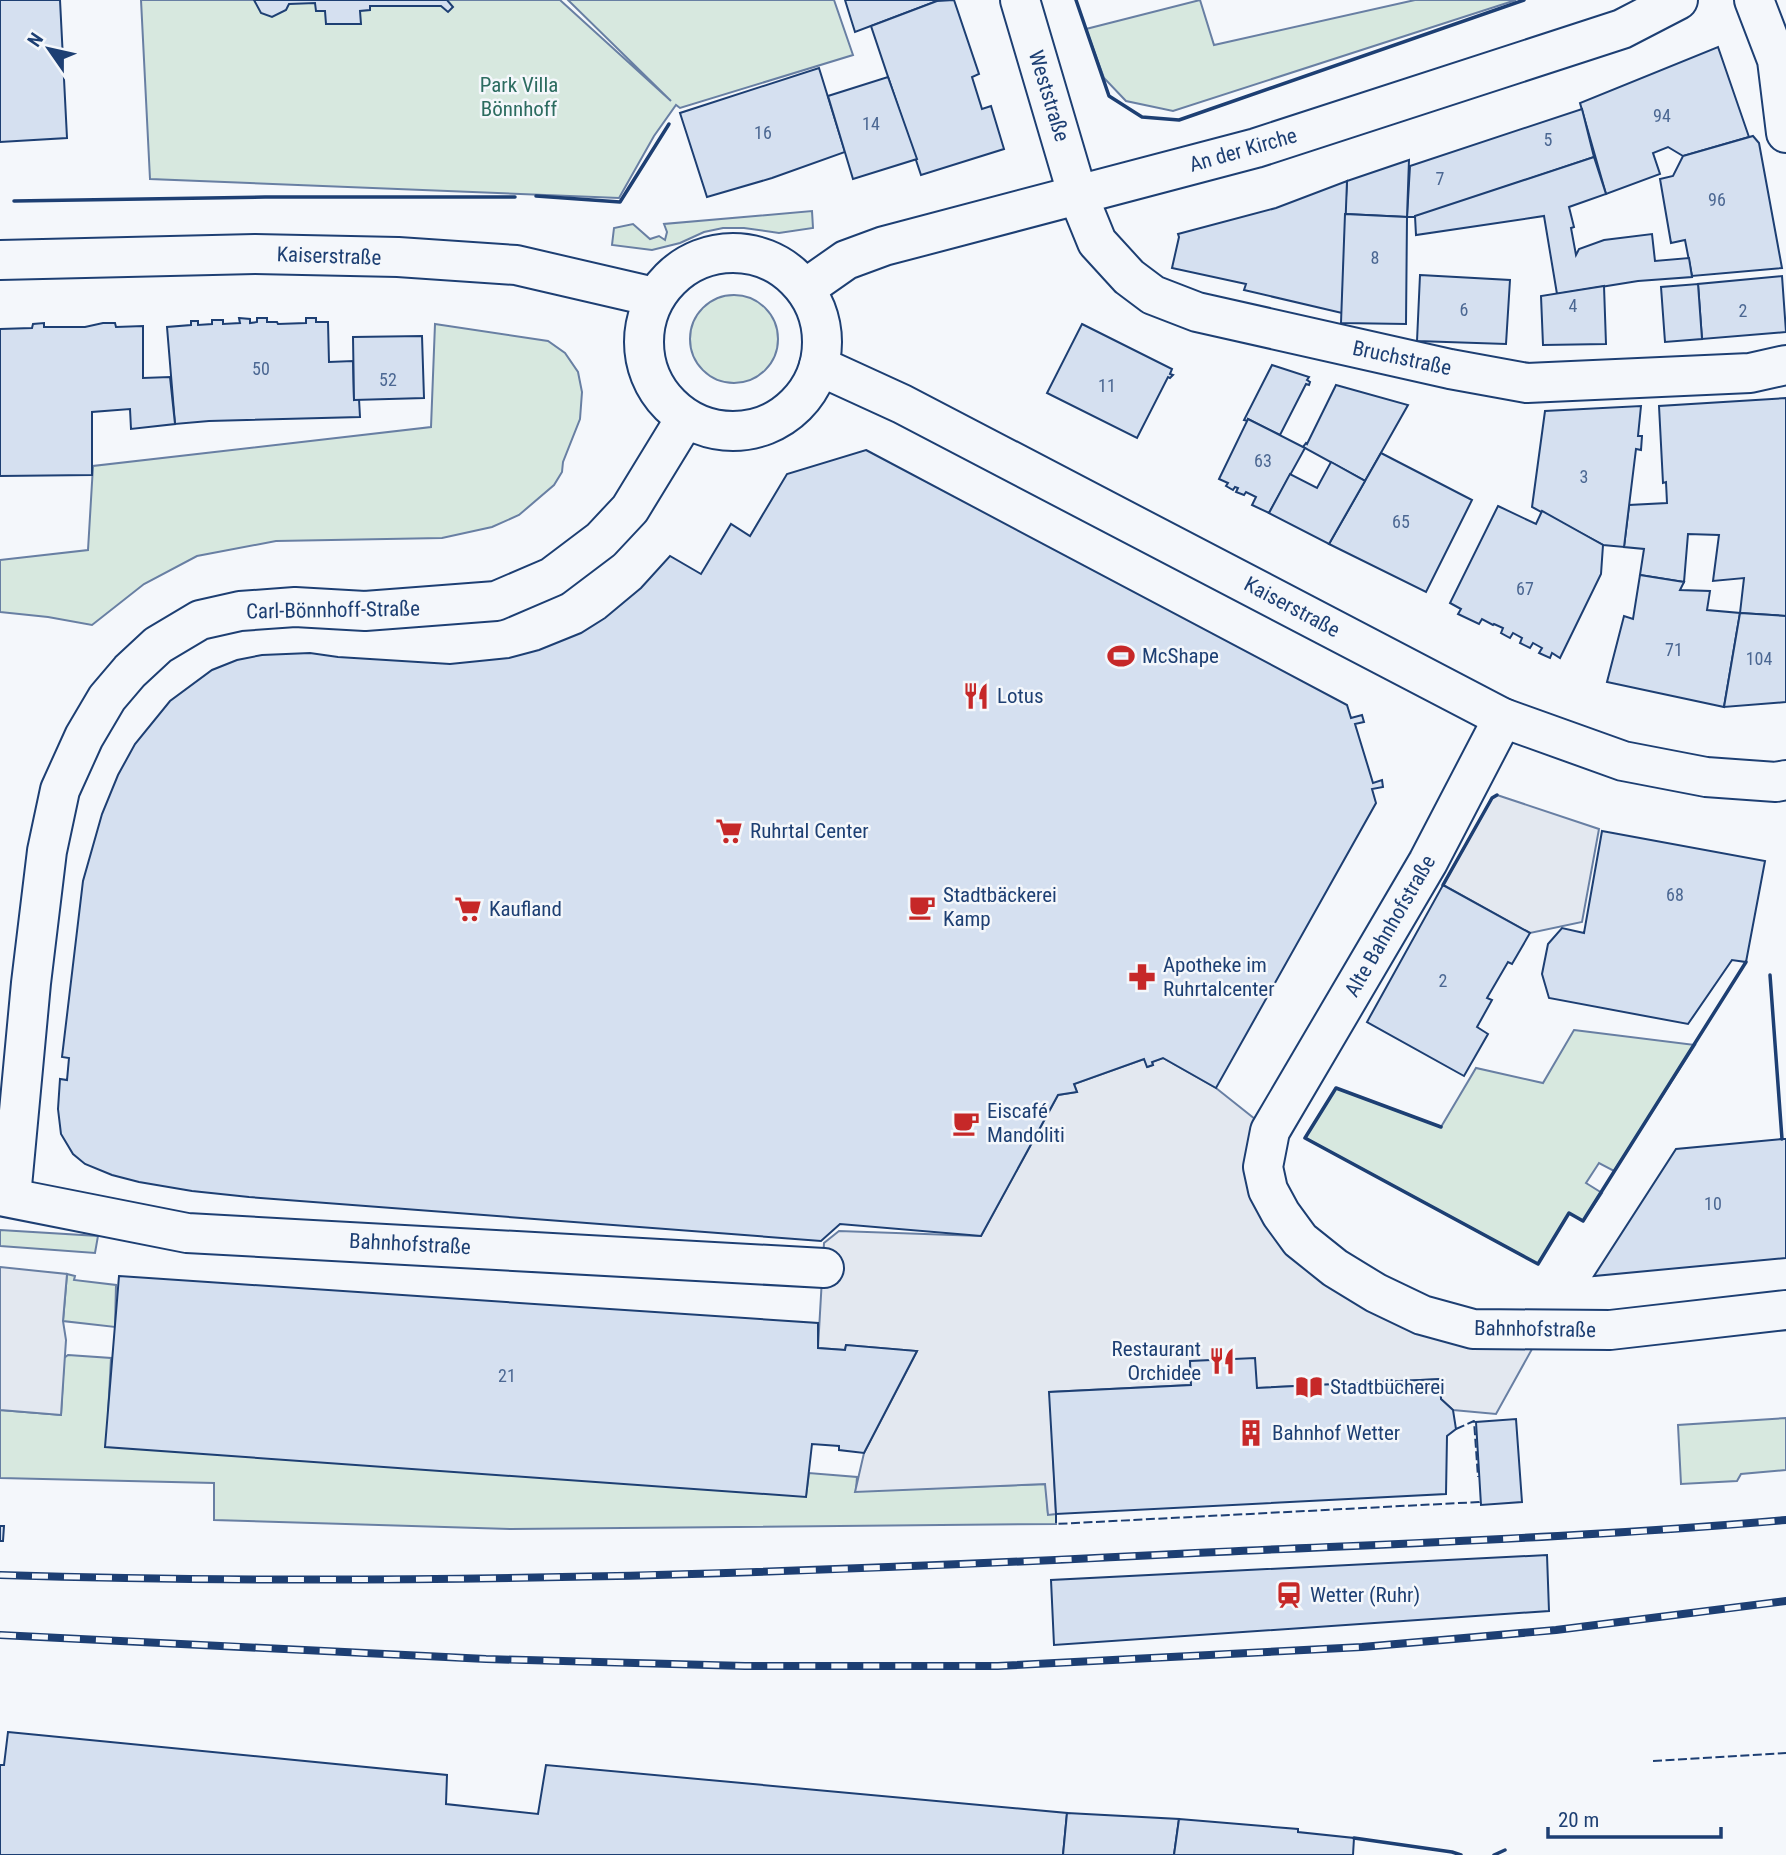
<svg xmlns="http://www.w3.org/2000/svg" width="1786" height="1855" viewBox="0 0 1786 1855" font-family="'Roboto Condensed',sans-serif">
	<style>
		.green { fill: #d7e8df; stroke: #687fa3; stroke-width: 2 }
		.parking { fill: #e3e8f0; stroke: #687fa3; stroke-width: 2 }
		.building { fill: #d5e0f0; stroke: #1d3f73; stroke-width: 2 }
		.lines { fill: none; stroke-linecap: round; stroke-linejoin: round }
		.minor-casing { stroke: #1d3f73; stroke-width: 42 }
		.minor { stroke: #f4f7fb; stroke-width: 38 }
		.rail-casing { stroke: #1d3f73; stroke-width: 8 }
		.rail { stroke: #f4f7fb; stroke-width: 5; stroke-dasharray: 16; stroke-linecap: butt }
		.fence { stroke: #1d3f73; stroke-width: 2; stroke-dasharray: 9 3.5; stroke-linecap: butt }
		.wall { stroke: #1d3f73; stroke-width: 3.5 }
		.labels { text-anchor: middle; stroke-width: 5; stroke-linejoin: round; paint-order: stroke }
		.number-label { font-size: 18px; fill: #4b6792 }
		.park-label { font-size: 21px; fill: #2c6c60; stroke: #f4f7fb }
		.street-label { font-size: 21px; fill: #1d3f73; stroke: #f4f7fb }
		.poi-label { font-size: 21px; fill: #1d3f73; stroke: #f4f7fb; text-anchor: start }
	</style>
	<rect width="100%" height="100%" fill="#f4f7fb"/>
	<g class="green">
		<path d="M 141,0 L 560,0 L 671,101 L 568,0 L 834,0 L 853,55 L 680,108 L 676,105 L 654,136 L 619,198 L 150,179 Z"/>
		<path d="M 1200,0 L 1214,45 L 1415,0 L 1516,0 L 1173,111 L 1126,101 L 1104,78 L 1086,29 Z"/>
		<path d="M 812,211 L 813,228 L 779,233 L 744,228 L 723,228 L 704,232 L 680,243 L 652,250 L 612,245 L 614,228 L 633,224 L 650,239 L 659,236 L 665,240 L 667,232 L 664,224 Z"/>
		<circle cx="734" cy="339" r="44"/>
		<path d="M 435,324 L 548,341 L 565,353 L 578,372 L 582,392 L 580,419 L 563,462 L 562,472 L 554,485 L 519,515 L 492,527 L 442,538 L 276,541 L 197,556 L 144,584 L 92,625 L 48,617 L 0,612 L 0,560 L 88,550 L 93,466 L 431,427 Z"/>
		<path d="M 1574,1030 L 1695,1045 L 1614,1171 L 1599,1163 L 1586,1183 L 1602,1193 L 1583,1221 L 1569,1213 L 1538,1264 L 1305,1138 L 1336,1088 L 1441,1127 L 1476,1068 L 1543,1083 Z"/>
		<path d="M 0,1230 L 98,1236 L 95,1253 L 0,1246 Z"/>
		<path d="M 67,1274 L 75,1276 L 74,1280 L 116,1285 L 115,1327 L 63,1321 Z"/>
		<path d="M 68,1355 L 111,1358 L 108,1415 L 806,1496 L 809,1473 L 857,1477 L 856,1491 L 1046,1484 L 1048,1514 L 1056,1514 L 1056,1524 L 511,1529 L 214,1520 L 214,1483 L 0,1478 L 0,1410 L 61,1415 L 64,1358 Z"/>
		<path d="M 1786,1418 L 1786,1470 L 1741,1474 L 1737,1481 L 1681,1484 L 1678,1425 Z"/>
	</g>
	<g class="parking">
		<path d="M 1497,795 L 1599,829 L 1582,922 L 1530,933 L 1443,885 L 1492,798 Z"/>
		<path d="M 1163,1058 L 1216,1088 L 1270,1131 L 1268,1190 L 1376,1293 L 1542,1331 L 1496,1414 L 1453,1410 L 1441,1399 L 1440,1379 L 1257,1388 L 1222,1361 L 1190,1361 L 1191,1385 L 1050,1392 L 1056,1514 L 1048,1515 L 1045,1484 L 855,1492 L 864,1453 L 917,1351 L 846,1345 L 845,1350 L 818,1348 L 824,1243 L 839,1231 L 981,1236 L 1058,1095 L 1077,1092 L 1074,1084 L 1144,1059 L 1148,1067 L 1153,1065 L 1152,1062 Z"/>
		<path d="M 0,1267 L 67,1274 L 63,1321 L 66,1340 L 61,1415 L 0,1410 Z"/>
	</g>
	<g class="building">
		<path d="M 0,0 L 60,0 L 67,138 L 0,142 Z"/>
		<path d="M 447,0 L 453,7 L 448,12 L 441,6 L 370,6 L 370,10 L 360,11 L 361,24 L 326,24 L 325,11 L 316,11 L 315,3 L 289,4 L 286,10 L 272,17 L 261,13 L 254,0 Z"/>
		<path d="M 845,0 L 936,0 L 937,1 L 855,32 Z"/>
		<path d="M 954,0 L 979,74 L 972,77 L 982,109 L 991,106 L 1004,149 L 921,175 L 871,26 L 937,1 Z"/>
		<path d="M 1718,47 L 1749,137 L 1683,156 L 1668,147 L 1653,153 L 1660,174 L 1606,194 L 1580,103 Z"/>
		<path d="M 819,68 L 845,152 L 772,178 L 707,197 L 680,113 Z"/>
		<path d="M 888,77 L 917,159 L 853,179 L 828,96 Z"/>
		<path d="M 1582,109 L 1594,157 L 1415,217 L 1407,217 L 1410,166 Z"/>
		<path d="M 1753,136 L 1759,143 L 1782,268 L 1692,276 L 1685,240 L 1671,243 L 1660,179 L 1673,176 L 1683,156 Z"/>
		<path d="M 1594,157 L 1606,194 L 1569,207 L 1574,227 L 1571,228 L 1576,255 L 1579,249 L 1604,240 L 1652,234 L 1655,261 L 1689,258 L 1692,277 L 1638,281 L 1557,294 L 1544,216 L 1416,235 L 1415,216 Z"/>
		<path d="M 1409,160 L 1407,217 L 1345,214 L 1347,181 Z"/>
		<path d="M 1347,181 L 1342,313 L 1244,290 L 1246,284 L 1172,268 L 1179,237 L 1178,234 L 1276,208 Z"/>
		<path d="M 1345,214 L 1407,217 L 1406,324 L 1341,323 Z"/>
		<path d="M 1420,275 L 1510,280 L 1506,344 L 1417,341 Z"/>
		<path d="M 1782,276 L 1786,332 L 1702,339 L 1698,284 Z"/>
		<path d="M 1698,284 L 1702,339 L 1665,342 L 1661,287 Z"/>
		<path d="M 1604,286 L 1606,344 L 1543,345 L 1541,296 Z"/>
		<path d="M 239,318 L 250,319 L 250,323 L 257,322 L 257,318 L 267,318 L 267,322 L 277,322 L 278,324 L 306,323 L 306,318 L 316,318 L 316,322 L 328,322 L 329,362 L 353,361 L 354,400 L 359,399 L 360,417 L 209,421 L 175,424 L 167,327 L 191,325 L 191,321 L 198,321 L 198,325 L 212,324 L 212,320 L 223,320 L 223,324 L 240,323 Z"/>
		<path d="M 44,323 L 44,327 L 85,327 L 103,323 L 115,323 L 116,327 L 143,326 L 143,378 L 170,377 L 175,424 L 131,429 L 130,409 L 92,412 L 92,475 L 0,476 L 0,329 L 32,328 L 33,324 Z"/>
		<path d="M 1082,324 L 1172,369 L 1170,374 L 1173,375 L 1170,378 L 1168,377 L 1137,438 L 1047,393 Z"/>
		<path d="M 422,336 L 424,398 L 354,400 L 353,337 Z"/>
		<path d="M 1272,365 L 1309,377 L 1307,380 L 1310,382 L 1309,385 L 1306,384 L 1280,435 L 1248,419 L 1248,421 L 1244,420 Z"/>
		<path d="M 1336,385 L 1408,405 L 1365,481 L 1303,447 L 1306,443 L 1307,444 Z"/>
		<path d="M 1786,398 L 1786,616 L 1740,613 L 1744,578 L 1713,581 L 1719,535 L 1688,534 L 1684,582 L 1640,575 L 1644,549 L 1624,547 L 1629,505 L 1667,503 L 1666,482 L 1663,483 L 1659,406 Z"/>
		<path d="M 1641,406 L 1638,436 L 1642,436 L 1641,450 L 1636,449 L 1624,547 L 1603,545 L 1532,507 L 1545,411 Z"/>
		<path d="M 1248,419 L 1305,448 L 1269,513 L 1252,505 L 1256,497 L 1246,492 L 1244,495 L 1236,492 L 1238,488 L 1235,487 L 1233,490 L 1226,486 L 1228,483 L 1219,479 Z"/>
		<path d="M 866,450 L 1347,705 L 1351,718 L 1362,715 L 1364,722 L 1355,724 L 1373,783 L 1382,780 L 1383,787 L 1372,789 L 1376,803 L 1216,1088 L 1163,1058 L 1152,1062 L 1153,1065 L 1147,1067 L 1144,1059 L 1074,1084 L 1077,1092 L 1058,1095 L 981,1236 L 840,1224 L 821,1241 L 249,1197 L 192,1191 L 139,1182 L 112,1175 L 85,1164 L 73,1154 L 61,1134 L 58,1109 L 60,1079 L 67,1080 L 69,1058 L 62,1057 L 83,881 L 102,814 L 118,775 L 135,744 L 170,701 L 212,670 L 237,660 L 262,655 L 310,653 L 338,657 L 450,664 L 509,658 L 539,650 L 581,633 L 605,618 L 641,588 L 670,556 L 701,574 L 731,524 L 750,536 L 787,474 Z"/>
		<path d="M 1381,453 L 1472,500 L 1426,592 L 1329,544 Z"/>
		<path d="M 1331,462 L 1365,481 L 1329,544 L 1269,513 L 1290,474 L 1317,488 Z"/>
		<path d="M 1498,506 L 1536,524 L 1542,511 L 1603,545 L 1601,574 L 1560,658 L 1552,653 L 1550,658 L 1539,653 L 1542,648 L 1533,643 L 1530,648 L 1520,643 L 1522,638 L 1513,633 L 1510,638 L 1501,633 L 1503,628 L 1494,624 L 1493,625 L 1482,619 L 1479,624 L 1458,614 L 1461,609 L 1450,603 Z"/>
		<path d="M 1640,575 L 1684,582 L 1680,590 L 1710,591 L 1707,610 L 1740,613 L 1724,707 L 1607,682 L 1624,616 L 1633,619 Z"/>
		<path d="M 1740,613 L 1786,616 L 1786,702 L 1724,707 Z"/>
		<path d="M 1602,831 L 1765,861 L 1746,962 L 1732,960 L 1688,1024 L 1549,998 L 1542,974 L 1548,944 L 1562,928 L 1584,933 Z"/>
		<path d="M 1443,885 L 1530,933 L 1512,964 L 1508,962 L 1487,998 L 1492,1000 L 1477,1027 L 1488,1034 L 1464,1076 L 1367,1022 Z"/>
		<path d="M 1782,1139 L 1786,1139 L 1786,1258 L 1594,1276 L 1676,1149 Z"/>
		<path d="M 119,1276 L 818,1323 L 818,1348 L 845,1350 L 846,1345 L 917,1351 L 864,1453 L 839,1450 L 839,1446 L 812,1444 L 806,1497 L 105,1447 Z"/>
		<path d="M 1255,1358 L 1257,1388 L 1440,1379 L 1441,1399 L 1453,1410 L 1456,1429 L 1447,1436 L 1446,1494 L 1056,1514 L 1049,1392 L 1191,1385 L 1190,1361 Z"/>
		<path d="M 1516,1419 L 1522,1502 L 1481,1505 L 1476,1422 Z"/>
		<path d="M 0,1526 L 4,1526 L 3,1541 L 0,1541 Z"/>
		<path d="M 1547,1555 L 1549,1611 L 1054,1645 L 1051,1580 Z"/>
		<path d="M 8,1732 L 447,1775 L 446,1804 L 538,1814 L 546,1765 L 1067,1813 L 1063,1855 L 0,1855 L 0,1765 L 4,1765 Z"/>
		<path d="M 1067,1813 L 1179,1819 L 1174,1855 L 1063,1855 Z"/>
		<path d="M 1179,1819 L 1298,1829 L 1298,1832 L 1354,1838 L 1353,1855 L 1174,1855 Z"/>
	</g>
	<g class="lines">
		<defs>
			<g id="minor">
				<path d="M 1020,0 L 1077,193 L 1097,242 L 1129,277 L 1153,295 L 1197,312 L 1450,369 L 1527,383 L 1750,373 L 1786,365"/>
				<path d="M 1754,0 L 1777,60 L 1786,133"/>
				<circle cx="733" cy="342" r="89"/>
				<path d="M 0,260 L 255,254 L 398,257 L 516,265 L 654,297"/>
				<path d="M 806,288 L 846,260 L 884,246 L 1256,148 L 1622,29 L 1678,0"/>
				<path d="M 819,366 L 902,404 L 1503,718 L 1623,761 L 1706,777 L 1776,782 L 1786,780"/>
				<path d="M 1503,718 L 1428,862 L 1270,1131 L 1263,1167 L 1268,1190 L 1281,1214 L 1300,1240 L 1335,1268 L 1376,1293 L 1422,1315 L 1473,1329 L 1610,1330 L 1786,1310"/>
				<path d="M 0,1196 L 187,1233 L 824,1268"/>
				<path d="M 11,1197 L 31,983 L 47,851 L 60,790 L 84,737 L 107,698 L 130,671 L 158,645 L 200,620 L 240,611 L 295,607 L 365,611 L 496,601 L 552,577 L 601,540 L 630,509 L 685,419"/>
			</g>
		</defs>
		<use href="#minor" class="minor-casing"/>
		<use href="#minor" class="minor"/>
		<defs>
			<g id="rail">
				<path d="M 0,1575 C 392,1587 784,1574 1176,1554 C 1379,1544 1583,1538 1786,1520"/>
				<path d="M 0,1635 L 486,1659 L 745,1666 L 998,1666 L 1362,1647 L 1556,1630 L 1786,1601"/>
			</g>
		</defs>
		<use href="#rail" class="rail-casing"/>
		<use href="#rail" class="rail"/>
		<g class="fence">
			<path d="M 1456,1429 L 1474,1421 L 1478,1477"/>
			<path d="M 1056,1514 L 1056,1524 L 1479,1502 L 1479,1498"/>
			<path d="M 1653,1761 L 1786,1753"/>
		</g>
		<g class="wall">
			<path d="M 1076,0 L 1109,96 L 1142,117 L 1179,120 L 1524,0"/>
			<path d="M 536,196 L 620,202 L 669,124"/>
			<path d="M 14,201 L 265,197 L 515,197"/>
			<path d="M 1443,885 L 1492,798 L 1497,795"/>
			<path d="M 1770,975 L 1782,1139"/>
			<path d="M 1441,1127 L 1336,1088 L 1305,1138 L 1538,1264 L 1569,1213 L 1583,1221 L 1746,962"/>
			<path d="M 1354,1838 L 1452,1852 L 1461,1855"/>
			<path d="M 1494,1855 L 1505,1850"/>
		</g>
	</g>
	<defs>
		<symbol id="stadium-bare" viewBox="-9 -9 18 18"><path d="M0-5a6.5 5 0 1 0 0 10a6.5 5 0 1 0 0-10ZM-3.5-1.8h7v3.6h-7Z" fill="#c62828" stroke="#f4f7fb" stroke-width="2.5" paint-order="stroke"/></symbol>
		<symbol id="restaurant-bare" viewBox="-9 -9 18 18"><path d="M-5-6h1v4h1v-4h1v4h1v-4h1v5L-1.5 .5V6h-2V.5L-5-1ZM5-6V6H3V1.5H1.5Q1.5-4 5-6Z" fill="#c62828" stroke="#f4f7fb" stroke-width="2.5" paint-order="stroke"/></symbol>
		<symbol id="supermarket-bare" viewBox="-9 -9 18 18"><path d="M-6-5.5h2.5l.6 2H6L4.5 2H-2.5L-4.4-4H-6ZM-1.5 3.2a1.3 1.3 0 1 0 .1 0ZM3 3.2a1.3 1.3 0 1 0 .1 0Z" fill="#c62828" stroke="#f4f7fb" stroke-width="2.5" paint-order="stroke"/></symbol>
		<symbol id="cafe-bare" viewBox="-9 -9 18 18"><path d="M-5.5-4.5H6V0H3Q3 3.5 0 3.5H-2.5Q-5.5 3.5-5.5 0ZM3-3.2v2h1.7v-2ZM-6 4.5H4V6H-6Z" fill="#c62828" stroke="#f4f7fb" stroke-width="2.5" paint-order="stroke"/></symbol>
		<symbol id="pharmacy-bare" viewBox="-9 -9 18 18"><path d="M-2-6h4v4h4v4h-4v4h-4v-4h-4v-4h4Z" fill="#c62828" stroke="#f4f7fb" stroke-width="2.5" paint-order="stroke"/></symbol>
		<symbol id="library-bare" viewBox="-9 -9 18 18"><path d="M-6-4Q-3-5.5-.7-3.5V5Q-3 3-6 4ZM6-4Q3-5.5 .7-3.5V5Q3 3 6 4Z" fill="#c62828" stroke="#f4f7fb" stroke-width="2.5" paint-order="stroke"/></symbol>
		<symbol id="building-bare" viewBox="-9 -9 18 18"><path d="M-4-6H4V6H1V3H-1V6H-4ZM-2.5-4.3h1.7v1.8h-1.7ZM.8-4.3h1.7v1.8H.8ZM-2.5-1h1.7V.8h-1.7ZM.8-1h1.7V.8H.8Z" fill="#c62828" stroke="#f4f7fb" stroke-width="2.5" paint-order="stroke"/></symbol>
		<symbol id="station-bare" viewBox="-9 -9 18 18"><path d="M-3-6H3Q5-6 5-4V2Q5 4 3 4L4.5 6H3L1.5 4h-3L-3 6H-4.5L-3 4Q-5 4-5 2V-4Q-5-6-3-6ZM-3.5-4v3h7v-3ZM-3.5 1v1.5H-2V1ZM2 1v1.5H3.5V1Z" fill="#c62828" stroke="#f4f7fb" stroke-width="2.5" paint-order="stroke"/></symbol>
	</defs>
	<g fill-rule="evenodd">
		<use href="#stadium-bare" x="1102" y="637" width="38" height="38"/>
		<use href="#restaurant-bare" x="957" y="677" width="38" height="38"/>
		<use href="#supermarket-bare" x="710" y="812" width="38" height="38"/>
		<use href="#cafe-bare" x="903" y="888" width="38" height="38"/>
		<use href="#supermarket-bare" x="449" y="890" width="38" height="38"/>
		<use href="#pharmacy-bare" x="1123" y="958" width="38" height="38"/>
		<use href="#cafe-bare" x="947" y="1104" width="38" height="38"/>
		<use href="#restaurant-bare" x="1203" y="1342" width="38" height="38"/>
		<use href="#library-bare" x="1290" y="1368" width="38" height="38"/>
		<use href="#building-bare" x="1232" y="1414" width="38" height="38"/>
		<use href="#station-bare" x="1270" y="1576" width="38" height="38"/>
	</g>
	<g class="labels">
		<g class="number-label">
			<text x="1662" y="122">94</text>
			<text x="871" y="130">14</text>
			<text x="763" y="139">16</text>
			<text x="1548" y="146">5</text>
			<text x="1440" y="185">7</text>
			<text x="1717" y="206">96</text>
			<text x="1375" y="264">8</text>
			<text x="1573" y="312">4</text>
			<text x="1464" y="316">6</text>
			<text x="1743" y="317">2</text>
			<text x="261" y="375">50</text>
			<text x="388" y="386">52</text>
			<text x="1107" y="392">11</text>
			<text x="1263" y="467">63</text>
			<text x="1584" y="483">3</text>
			<text x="1401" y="528">65</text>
			<text x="1525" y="595">67</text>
			<text x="1674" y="656">71</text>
			<text x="1759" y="665">104</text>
			<text x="1675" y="901">68</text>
			<text x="1443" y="987">2</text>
			<text x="1713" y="1210">10</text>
			<text x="507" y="1382">21</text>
		</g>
		<g class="park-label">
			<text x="519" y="92">Park Villa<tspan x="519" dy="24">Bönnhoff</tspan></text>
		</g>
		<g class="street-label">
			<text transform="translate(1049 96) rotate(73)" y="7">Weststraße</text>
			<text transform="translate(1243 150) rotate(-16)" y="7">An der Kirche</text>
			<text transform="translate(329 256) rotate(2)" y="7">Kaiserstraße</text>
			<text transform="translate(1402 358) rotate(12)" y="7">Bruchstraße</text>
			<text transform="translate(1292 607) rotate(28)" y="7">Kaiserstraße</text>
			<text transform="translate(333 610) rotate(-1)" y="7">Carl-Bönnhoff-Straße</text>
			<text transform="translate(1390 926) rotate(-60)" y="7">Alte Bahnhofstraße</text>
			<text transform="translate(410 1244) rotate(3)" y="7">Bahnhofstraße</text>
			<text transform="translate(1535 1329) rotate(1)" y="7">Bahnhofstraße</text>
		</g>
		<g class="poi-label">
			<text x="1142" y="663">McShape</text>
			<text x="997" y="703">Lotus</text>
			<text x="750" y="838">Ruhrtal Center</text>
			<text x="943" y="902">Stadtbäckerei<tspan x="943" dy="24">Kamp</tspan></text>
			<text x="489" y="916">Kaufland</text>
			<text x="1163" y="972">Apotheke im<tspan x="1163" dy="24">Ruhrtalcenter</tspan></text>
			<text x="987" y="1118">Eiscafé<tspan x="987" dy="24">Mandoliti</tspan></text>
			<text x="1201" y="1356" text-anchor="end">Restaurant<tspan x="1201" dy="24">Orchidee</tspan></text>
			<text x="1330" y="1394">Stadtbücherei</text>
			<text x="1272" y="1440">Bahnhof Wetter</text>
			<text x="1310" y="1602">Wetter (Ruhr)</text>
		</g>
	</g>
	<g transform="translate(49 49) rotate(304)" stroke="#f4f7fb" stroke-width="5" paint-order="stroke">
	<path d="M0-5L12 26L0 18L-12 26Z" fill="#1d3f73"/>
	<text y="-10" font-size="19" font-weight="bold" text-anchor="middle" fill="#1d3f73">N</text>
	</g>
	<path d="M1548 1827v10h173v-10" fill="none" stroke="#1d3f73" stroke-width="3.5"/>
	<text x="1558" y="1827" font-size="21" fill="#1d3f73" stroke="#f4f7fb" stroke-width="5" paint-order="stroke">20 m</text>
</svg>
